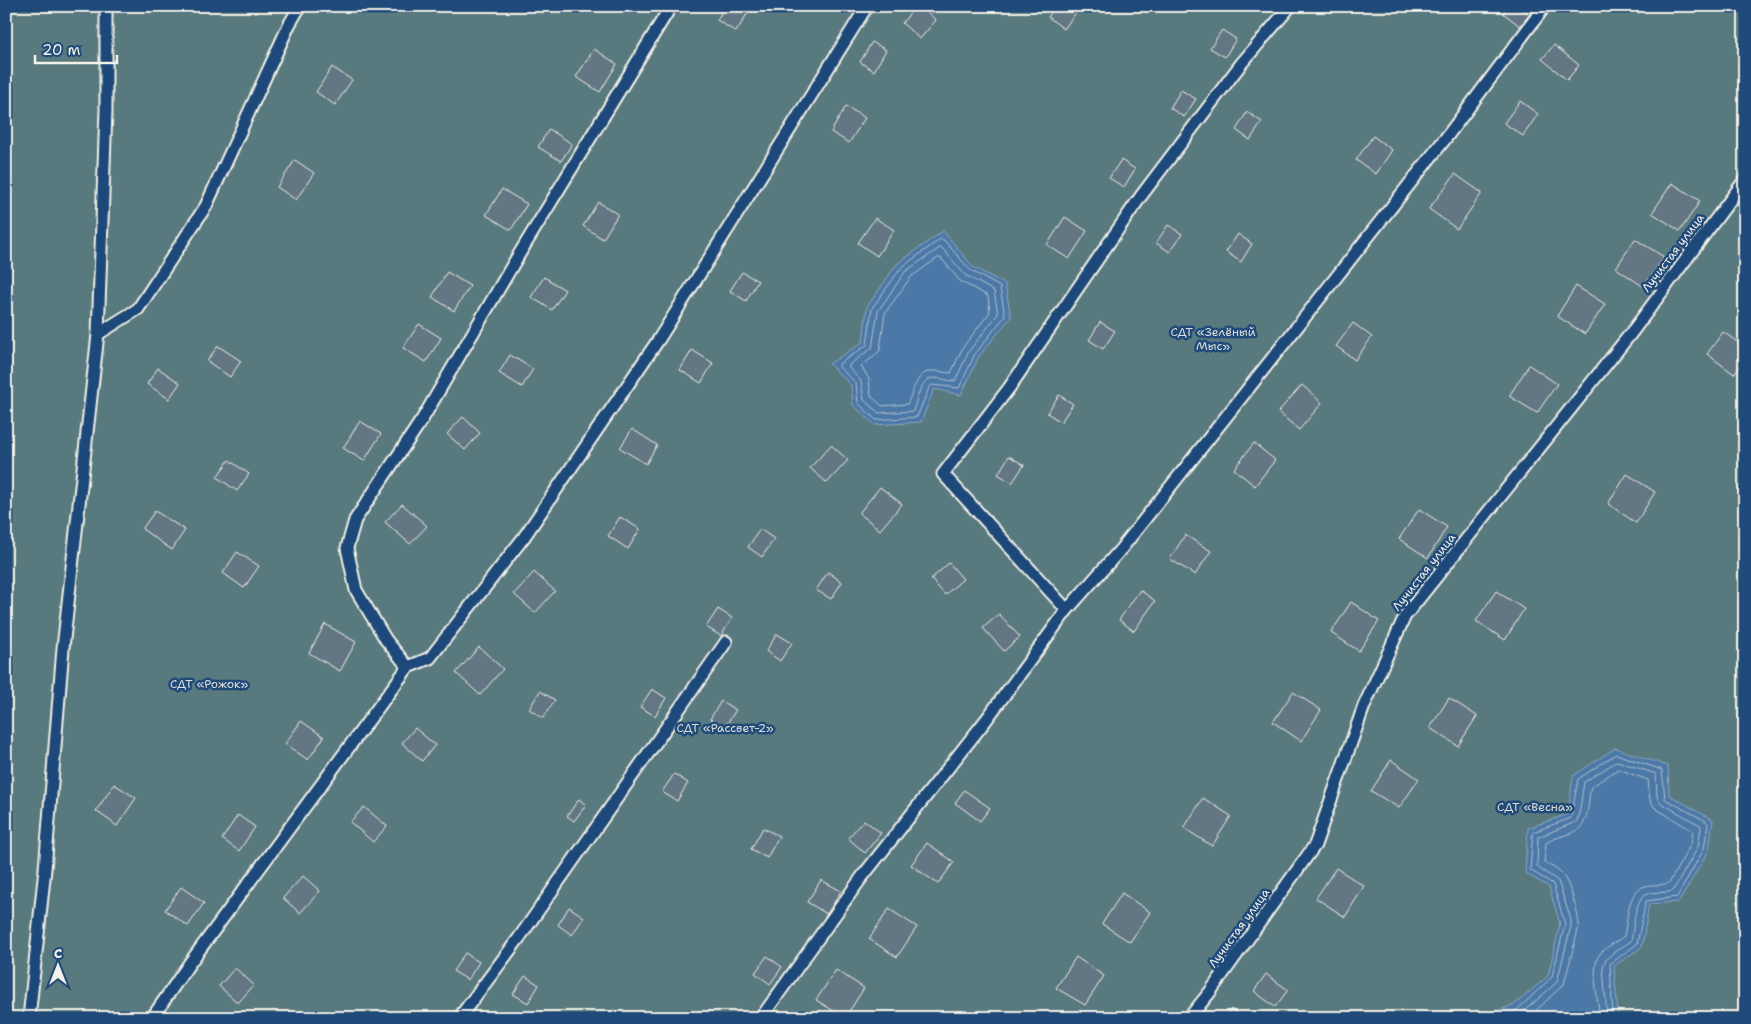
<svg xmlns="http://www.w3.org/2000/svg" width="1751" height="1024" viewBox="0 0 1751 1024" font-family="'Shantell Sans',sans-serif">
	<style>
		.green { fill: #597a7e; stroke: #a6b6b3 }
		.water { fill: #4c78a7; stroke: #8fa8c1 }
		.lines { fill: none; stroke-linecap: round; stroke-linejoin: round }
		.shore { stroke: #b1c1ce; stroke-width: 1 }
		.building { fill: #647684; stroke: #f4f1e8 }
		.lane-casing { stroke: #f4f1e8; stroke-width: 15 }
		.lane { stroke: #1f4a7a; stroke-width: 11 }
		.labels { text-anchor: middle; stroke-width: 5; stroke-linejoin: round; paint-order: stroke }
		.street-label { font-size: 12px; fill: #f4f1e8; stroke: #1f4a7a }
		.park-label { font-size: 12px; fill: #dddfd8; stroke: #1f4a7a }
	</style>
	<rect width="100%" height="100%" fill="#2d537c"/>
	<filter id="ink" filterUnits="userSpaceOnUse"><feTurbulence type="fractalNoise" baseFrequency=".02" numOctaves="2"/><feDisplacementMap in="SourceGraphic" scale="10" xChannelSelector="R" yChannelSelector="G"/><feConvolveMatrix kernelMatrix="1 2 1 2 8 2 1 2 1" color-interpolation-filters="sRGB"/></filter>
	<g filter="url(#ink)">
		<rect class="green" x="6" y="6" width="1739" height="1012"/>
		<g class="water">
			<path d="M 943,231 L 973,267 L 1005,284 L 1011,317 L 979,356 L 961,395 L 934,389 L 921,422 L 875,425 L 853,405 L 851,385 L 829,364 L 863,342 L 867,307 L 897,264 Z"/>
			<path d="M 1615,748 L 1668,766 L 1669,795 L 1713,820 L 1709,850 L 1679,902 L 1649,904 L 1642,947 L 1614,966 L 1618,1018 L 1480,1018 L 1481,1016 L 1514,1005 L 1548,976 L 1560,924 L 1549,887 L 1525,873 L 1528,828 L 1568,814 L 1573,776 Z"/>
		</g>
		<g class="lines">
			<g class="shore">
				<path d="M 941,239 L 944,240 L 970,270 L 1000,287 L 1005,316 L 975,354 L 959,388 L 932,385 L 929,388 L 917,417 L 876,420 L 858,403 L 856,383 L 839,367 L 839,364 L 867,345 L 872,308 L 901,268 Z"/>
				<path d="M 940,248 L 942,248 L 965,275 L 994,291 L 998,314 L 969,351 L 955,381 C 948,381 941,378 934,378 C 920,378 917,401 913,411 L 879,413 L 864,400 L 861,381 L 849,368 L 849,365 L 872,348 L 878,311 L 905,272 Z"/>
				<path d="M 938,258 L 941,258 L 960,281 L 988,296 L 990,312 L 963,347 L 951,373 C 945,373 940,371 934,371 C 916,371 914,391 907,404 L 882,406 L 871,396 L 869,379 L 861,366 L 875,356 L 880,350 L 885,313 L 911,277 Z"/>
				<path d="M 1492,1018 L 1517,1010 L 1552,977 L 1565,924 L 1553,884 L 1530,870 L 1533,832 L 1571,818 L 1578,779 L 1616,754 L 1662,770 L 1665,799 L 1706,821 L 1708,824 L 1704,849 L 1677,897 L 1646,901 L 1637,944 L 1610,964 L 1613,1018"/>
				<path d="M 1512,1018 L 1521,1014 L 1557,982 L 1571,926 L 1571,920 L 1558,881 L 1537,867 L 1538,837 L 1576,822 L 1579,816 L 1584,782 L 1617,761 L 1656,774 L 1657,797 L 1661,803 L 1700,825 L 1701,827 L 1698,847 L 1673,891 C 1665,893 1657,892 1649,893 C 1634,896 1634,928 1631,941 C 1622,948 1605,954 1603,967 L 1607,1018"/>
				<path d="M 1528,1018 L 1564,984 L 1579,926 C 1579,915 1569,880 1561,873 C 1556,868 1550,866 1544,862 L 1546,843 C 1553,838 1563,836 1572,833 C 1591,826 1587,803 1591,787 L 1618,769 L 1648,780 L 1650,800 L 1655,808 L 1693,831 L 1691,844 L 1669,883 C 1661,886 1652,884 1645,886 C 1626,892 1628,921 1624,936 C 1617,942 1605,947 1599,955 C 1591,967 1598,1003 1600,1018"/>
			</g>
		</g>
		<g class="building">
			<path d="M 725,6 L 752,6 L 736,32 L 717,20 Z"/>
			<path d="M 916,6 L 920,6 L 936,20 L 920,39 L 902,23 Z"/>
			<path d="M 1056,6 L 1073,6 L 1078,10 L 1064,29 L 1048,17 Z"/>
			<path d="M 1508,6 L 1519,6 L 1530,14 L 1520,26 L 1503,13 Z"/>
			<path d="M 1222,30 L 1236,39 L 1225,57 L 1210,48 Z"/>
			<path d="M 872,42 L 886,50 L 874,71 L 860,62 Z"/>
			<path d="M 1554,45 L 1579,65 L 1567,80 L 1542,59 Z"/>
			<path d="M 594,49 L 617,64 L 600,92 L 576,77 Z"/>
			<path d="M 332,67 L 352,80 L 335,105 L 316,92 Z"/>
			<path d="M 1181,90 L 1196,99 L 1184,117 L 1170,108 Z"/>
			<path d="M 1520,101 L 1538,114 L 1523,136 L 1504,123 Z"/>
			<path d="M 846,106 L 865,118 L 849,143 L 831,132 Z"/>
			<path d="M 1247,112 L 1262,122 L 1250,140 L 1236,130 Z"/>
			<path d="M 549,129 L 572,144 L 561,161 L 538,147 Z"/>
			<path d="M 1373,136 L 1392,150 L 1376,174 L 1356,160 Z"/>
			<path d="M 295,160 L 314,173 L 296,200 L 277,187 Z"/>
			<path d="M 1121,160 L 1135,169 L 1124,187 L 1109,178 Z"/>
			<path d="M 1455,174 L 1482,193 L 1457,229 L 1429,209 Z"/>
			<path d="M 1672,183 L 1700,201 L 1680,231 L 1652,213 Z"/>
			<path d="M 502,189 L 527,204 L 511,230 L 486,215 Z"/>
			<path d="M 598,202 L 618,214 L 603,239 L 583,226 Z"/>
			<path d="M 1065,217 L 1087,231 L 1069,259 L 1047,245 Z"/>
			<path d="M 875,218 L 894,230 L 877,256 L 858,243 Z"/>
			<path d="M 1168,225 L 1182,234 L 1170,252 L 1156,243 Z"/>
			<path d="M 1238,234 L 1252,244 L 1241,262 L 1226,252 Z"/>
			<path d="M 1635,239 L 1664,257 L 1644,287 L 1616,268 Z"/>
			<path d="M 447,272 L 470,286 L 454,311 L 432,297 Z"/>
			<path d="M 742,272 L 758,281 L 746,301 L 730,291 Z"/>
			<path d="M 544,277 L 565,290 L 552,310 L 531,297 Z"/>
			<path d="M 1576,286 L 1605,304 L 1585,334 L 1557,316 Z"/>
			<path d="M 1100,322 L 1115,331 L 1103,349 L 1089,340 Z"/>
			<path d="M 1353,323 L 1372,337 L 1355,360 L 1336,346 Z"/>
			<path d="M 419,324 L 441,338 L 426,362 L 403,348 Z"/>
			<path d="M 1723,332 L 1745,347 L 1745,359 L 1734,374 L 1707,354 Z"/>
			<path d="M 218,346 L 241,361 L 230,377 L 207,361 Z"/>
			<path d="M 692,350 L 713,363 L 701,383 L 680,370 Z"/>
			<path d="M 510,355 L 533,369 L 522,387 L 499,373 Z"/>
			<path d="M 1529,365 L 1557,384 L 1537,413 L 1509,396 Z"/>
			<path d="M 158,368 L 180,383 L 169,399 L 147,384 Z"/>
			<path d="M 1302,385 L 1322,403 L 1299,430 L 1278,412 Z"/>
			<path d="M 1059,395 L 1073,404 L 1061,422 L 1047,413 Z"/>
			<path d="M 463,417 L 480,433 L 465,450 L 447,434 Z"/>
			<path d="M 360,421 L 381,434 L 364,461 L 343,448 Z"/>
			<path d="M 632,429 L 657,445 L 646,464 L 620,448 Z"/>
			<path d="M 1254,443 L 1275,460 L 1255,486 L 1234,469 Z"/>
			<path d="M 831,445 L 848,460 L 827,483 L 810,468 Z"/>
			<path d="M 1009,456 L 1024,465 L 1012,483 L 998,474 Z"/>
			<path d="M 229,460 L 249,474 L 237,491 L 217,477 Z"/>
			<path d="M 1627,474 L 1655,492 L 1636,523 L 1608,504 Z"/>
			<path d="M 880,487 L 902,504 L 880,530 L 859,513 Z"/>
			<path d="M 402,504 L 427,526 L 410,544 L 385,522 Z"/>
			<path d="M 1419,509 L 1447,527 L 1428,558 L 1399,539 Z"/>
			<path d="M 155,511 L 185,530 L 172,550 L 142,529 Z"/>
			<path d="M 620,517 L 640,529 L 628,549 L 608,536 Z"/>
			<path d="M 760,529 L 774,539 L 762,557 L 748,547 Z"/>
			<path d="M 1185,535 L 1211,551 L 1195,575 L 1170,559 Z"/>
			<path d="M 237,552 L 259,566 L 244,588 L 223,573 Z"/>
			<path d="M 949,563 L 963,579 L 945,595 L 931,579 Z"/>
			<path d="M 534,572 L 555,591 L 535,613 L 514,594 Z"/>
			<path d="M 828,572 L 842,582 L 831,599 L 816,590 Z"/>
			<path d="M 1140,590 L 1155,601 L 1134,631 L 1119,620 Z"/>
			<path d="M 1496,591 L 1524,609 L 1505,640 L 1476,621 Z"/>
			<path d="M 1351,602 L 1379,621 L 1359,651 L 1331,633 Z"/>
			<path d="M 718,609 L 732,618 L 721,636 L 706,627 Z"/>
			<path d="M 999,614 L 1020,637 L 1004,651 L 983,628 Z"/>
			<path d="M 325,624 L 356,642 L 340,671 L 309,653 Z"/>
			<path d="M 777,634 L 792,643 L 780,661 L 766,651 Z"/>
			<path d="M 479,647 L 503,669 L 480,695 L 456,673 Z"/>
			<path d="M 652,689 L 666,698 L 655,716 L 640,707 Z"/>
			<path d="M 540,691 L 555,700 L 543,718 L 529,709 Z"/>
			<path d="M 1293,692 L 1321,710 L 1301,741 L 1273,722 Z"/>
			<path d="M 1449,698 L 1477,716 L 1458,746 L 1430,728 Z"/>
			<path d="M 721,701 L 736,710 L 724,728 L 710,719 Z"/>
			<path d="M 301,721 L 324,737 L 308,760 L 285,744 Z"/>
			<path d="M 415,728 L 435,745 L 422,761 L 402,743 Z"/>
			<path d="M 1391,760 L 1419,779 L 1399,808 L 1371,791 Z"/>
			<path d="M 674,774 L 688,783 L 677,801 L 662,792 Z"/>
			<path d="M 114,784 L 136,798 L 117,826 L 96,811 Z"/>
			<path d="M 964,790 L 990,808 L 980,821 L 955,803 Z"/>
			<path d="M 1203,798 L 1231,816 L 1212,846 L 1184,828 Z"/>
			<path d="M 579,799 L 586,805 L 574,821 L 567,816 Z"/>
			<path d="M 364,807 L 387,826 L 373,842 L 350,822 Z"/>
			<path d="M 238,815 L 255,827 L 239,851 L 222,839 Z"/>
			<path d="M 864,820 L 881,833 L 865,853 L 848,838 Z"/>
			<path d="M 763,828 L 779,836 L 767,858 L 751,849 Z"/>
			<path d="M 927,843 L 954,862 L 938,884 L 911,865 Z"/>
			<path d="M 1336,868 L 1364,886 L 1345,917 L 1316,898 Z"/>
			<path d="M 303,876 L 320,891 L 300,913 L 283,898 Z"/>
			<path d="M 821,880 L 841,891 L 827,914 L 807,902 Z"/>
			<path d="M 181,887 L 204,903 L 188,926 L 165,910 Z"/>
			<path d="M 1122,893 L 1150,912 L 1130,942 L 1102,924 Z"/>
			<path d="M 569,907 L 584,917 L 572,935 L 558,925 Z"/>
			<path d="M 889,909 L 917,927 L 897,957 L 869,939 Z"/>
			<path d="M 465,953 L 479,962 L 468,980 L 453,971 Z"/>
			<path d="M 767,956 L 782,967 L 770,984 L 755,973 Z"/>
			<path d="M 1076,957 L 1104,976 L 1085,1005 L 1056,988 Z"/>
			<path d="M 235,968 L 254,985 L 238,1003 L 219,986 Z"/>
			<path d="M 836,970 L 864,988 L 845,1018 L 816,1000 Z"/>
			<path d="M 1266,974 L 1288,990 L 1275,1007 L 1254,991 Z"/>
			<path d="M 525,976 L 539,985 L 528,1003 L 513,994 Z"/>
			<path d="M 1231,1009 L 1243,1018 L 1224,1018 Z"/>
		</g>
		<g class="lines">
			<defs>
				<g id="lane">
					<path d="M 98,334 L 106,110 L 106,6"/>
					<path d="M 1067,610 L 943,474 L 1009,388 L 1141,196 L 1241,64 L 1288,9"/>
					<path d="M 408,667 L 386,640 L 356,590 L 347,548 L 355,520 L 423,418 L 515,261 L 671,6"/>
					<path d="M 29,1018 L 45,869 L 63,648 L 98,334 L 138,309 L 206,206 L 289,25 L 300,6"/>
					<path d="M 152,1018 L 189,964 L 408,667 L 430,658 L 524,537 L 659,339 L 867,6"/>
					<path d="M 459,1018 L 519,938 L 726,642"/>
					<path d="M 761,1018 L 862,877 L 986,720 L 1067,610 L 1121,549 L 1286,341 L 1445,139 L 1545,6"/>
					<path d="M 1189,1018 L 1210,992 L 1315,845 L 1364,706 L 1405,616 L 1632,332 L 1745,180"/>
				</g>
			</defs>
			<use href="#lane" class="lane-casing"/>
			<use href="#lane" class="lane"/>
		</g>
	</g>
	<g class="labels">
		<g class="street-label">
			<text transform="translate(1673 253) rotate(-53)" y="4">Лучистая улица</text>
			<text transform="translate(1424 572) rotate(-52)" y="4">Лучистая улица</text>
			<text transform="translate(1239 928) rotate(-54)" y="4">Лучистая улица</text>
		</g>
		<g class="park-label">
			<text x="1213" y="336">СДТ «Зелёный<tspan x="1213" dy="14">Мыс»</tspan></text>
			<text x="209" y="688">СДТ «Рожок»</text>
			<text x="725" y="732">СДТ «Рассвет-2»</text>
			<text x="1535" y="811">СДТ «Весна»</text>
		</g>
	</g>
	<rect width="1751" height="1024" fill="none" stroke="#1f4a7a" stroke-width="25"/>
	<rect x="12" y="12" width="1726" height="999" fill="none" stroke="#f4f1e8" stroke-width="2" filter="url(#ink)"/>
	<g transform="translate(58 966)" stroke="#1f4a7a" stroke-width="4" paint-order="stroke">
	<path d="M0-4L9 19L0 12L-9 19Z" fill="#f4f1e8"/>
	<text y="-8" font-size="14" font-weight="bold" text-anchor="middle" fill="#f4f1e8">С</text>
	</g>
	<path d="M35 55v8h82v-8" fill="none" stroke="#f4f1e8" stroke-width="2.5"/>
	<text x="42" y="55" font-size="15" fill="#f4f1e8" stroke="#1f4a7a" stroke-width="4" paint-order="stroke">20 m</text>
</svg>
